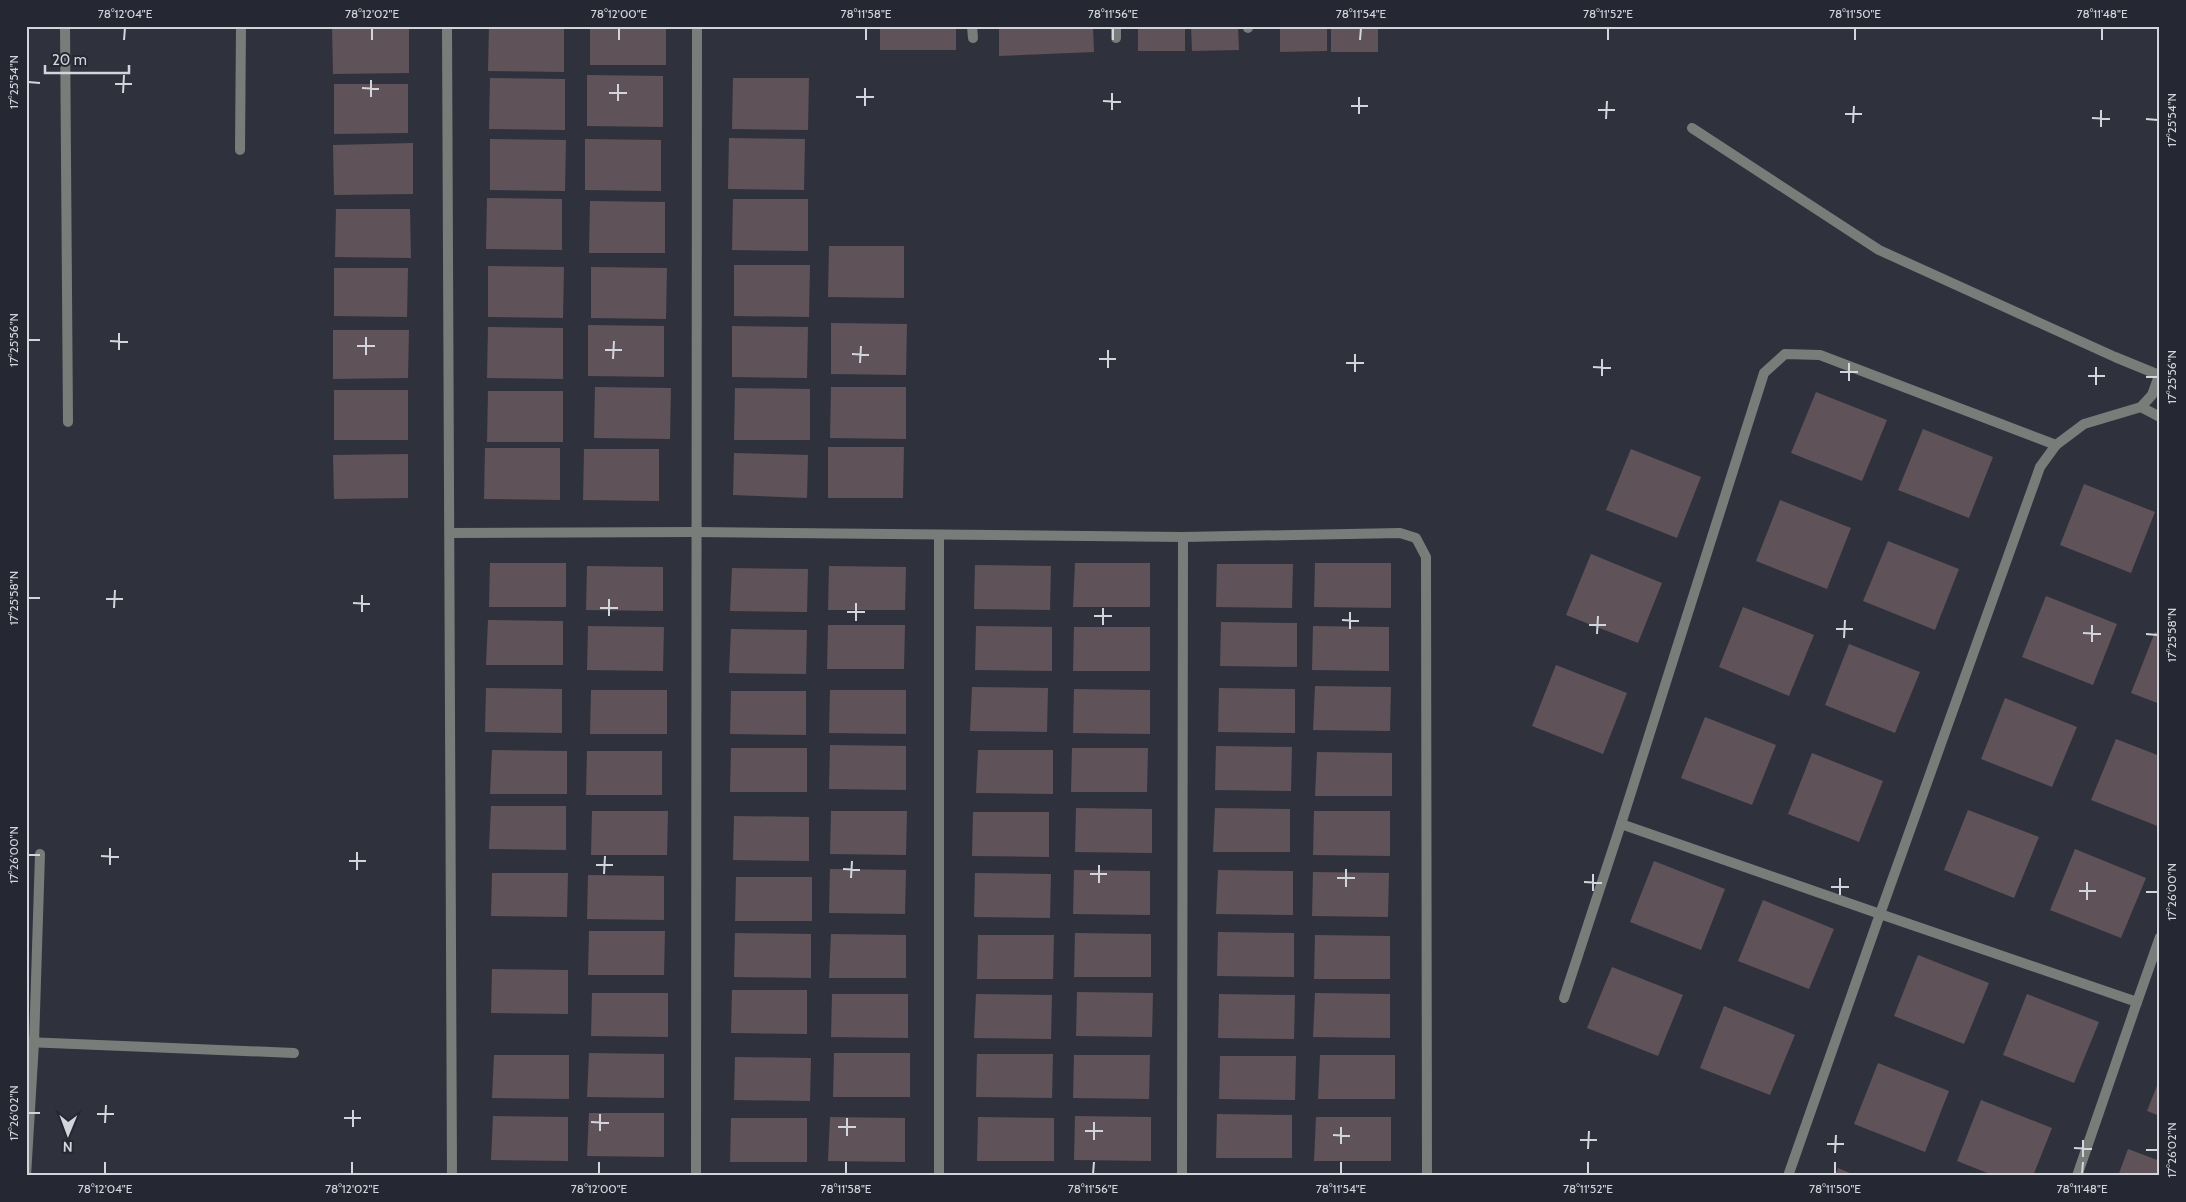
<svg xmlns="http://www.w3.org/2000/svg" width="2186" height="1202" viewBox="0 0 2186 1202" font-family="Cabin,sans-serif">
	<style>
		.building { fill: #5f5258 }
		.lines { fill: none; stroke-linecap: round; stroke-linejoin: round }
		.street { stroke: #797d79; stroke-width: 10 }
		.ticks { fill: none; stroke: #d3d5dc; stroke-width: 2 }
		.neatline { fill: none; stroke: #d3d5dc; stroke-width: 2 }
		.ticks-label { font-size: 12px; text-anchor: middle; fill: #d3d5dc }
	</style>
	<rect width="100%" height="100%" fill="#2f323d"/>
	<g class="building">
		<path d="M 332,26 L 409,26 L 409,73 L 333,74 Z"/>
		<path d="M 489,26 L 564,26 L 564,72 L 488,71 Z"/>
		<rect x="590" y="26" width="76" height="39"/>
		<rect x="880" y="26" width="76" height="24"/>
		<path d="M 999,26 L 1046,26 L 1046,32 L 1046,26 L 1093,26 L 1094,52 L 999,56 Z"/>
		<rect x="1138" y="26" width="47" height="25"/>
		<path d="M 1191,26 L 1238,26 L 1239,50 L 1192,51 Z"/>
		<path d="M 1280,26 L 1327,26 L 1327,51 L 1280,52 Z"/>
		<rect x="1331" y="26" width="47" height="26"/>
		<path d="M 587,75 L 663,76 L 663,127 L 587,126 Z"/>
		<path d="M 490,78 L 565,79 L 565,130 L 489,129 Z"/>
		<path d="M 733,78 L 809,78 L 808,130 L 732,129 Z"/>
		<path d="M 334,84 L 408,84 L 408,133 L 334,134 Z"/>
		<path d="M 729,138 L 805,139 L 804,190 L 728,189 Z"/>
		<path d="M 490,139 L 566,140 L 565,191 L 490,190 Z"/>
		<path d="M 585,139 L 661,140 L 661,191 L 585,190 Z"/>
		<path d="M 413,143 L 413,194 L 334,195 L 333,145 Z"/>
		<path d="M 487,198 L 562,199 L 562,250 L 486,249 Z"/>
		<path d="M 733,199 L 808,199 L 808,251 L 732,250 Z"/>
		<path d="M 590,201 L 665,202 L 665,253 L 589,253 Z"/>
		<path d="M 336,209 L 410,209 L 411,258 L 335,257 Z"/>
		<path d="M 829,246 L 904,246 L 904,298 L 828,297 Z"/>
		<path d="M 734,265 L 810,265 L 809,317 L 734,316 Z"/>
		<path d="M 488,266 L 564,267 L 563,318 L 488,317 Z"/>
		<path d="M 591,267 L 667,268 L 666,319 L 591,318 Z"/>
		<path d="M 334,268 L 408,268 L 407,317 L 334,316 Z"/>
		<path d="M 831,323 L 907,324 L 906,375 L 831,374 Z"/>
		<path d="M 588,325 L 664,326 L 664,377 L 588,376 Z"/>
		<path d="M 732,326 L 808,327 L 807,378 L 732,377 Z"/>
		<path d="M 488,327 L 563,328 L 563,379 L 487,378 Z"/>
		<path d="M 333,330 L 409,330 L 408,378 L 333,379 Z"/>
		<path d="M 595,387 L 671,388 L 670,439 L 594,438 Z"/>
		<path d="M 831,387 L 906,387 L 906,439 L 830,438 Z"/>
		<path d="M 735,388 L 810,389 L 810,440 L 734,440 Z"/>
		<rect x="334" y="390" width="74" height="50"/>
		<path d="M 488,391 L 563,391 L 563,442 L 487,442 Z"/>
		<path d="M 1816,392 L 1887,420 L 1862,481 L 1791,453 Z"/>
		<path d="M 1923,429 L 1993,457 L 1969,518 L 1898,490 Z"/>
		<path d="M 828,447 L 904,447 L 903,498 L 828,498 Z"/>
		<path d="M 485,448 L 560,448 L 560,500 L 484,499 Z"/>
		<path d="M 584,449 L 659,449 L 659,501 L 583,500 Z"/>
		<path d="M 1631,449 L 1701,477 L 1677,538 L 1606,510 Z"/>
		<path d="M 734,453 L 808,455 L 807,498 L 733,495 Z"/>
		<path d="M 408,454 L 408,498 L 334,499 L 333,455 Z"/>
		<path d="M 2084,484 L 2155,512 L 2131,573 L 2060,545 Z"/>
		<path d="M 1780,500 L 1851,528 L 1827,589 L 1756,561 Z"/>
		<path d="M 1888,541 L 1959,569 L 1935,630 L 1863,601 Z"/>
		<path d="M 1591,554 L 1662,583 L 1638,643 L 1566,615 Z"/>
		<path d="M 490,563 L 566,563 L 566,607 L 489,607 Z"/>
		<path d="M 1075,563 L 1150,563 L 1150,607 L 1073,607 Z"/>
		<path d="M 1315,563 L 1391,563 L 1391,608 L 1314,607 Z"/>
		<path d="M 1217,564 L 1293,564 L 1292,608 L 1216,607 Z"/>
		<path d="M 975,565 L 1051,566 L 1050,610 L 974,609 Z"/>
		<path d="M 587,566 L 663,567 L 663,611 L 586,610 Z"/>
		<path d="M 829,566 L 906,567 L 905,610 L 828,610 Z"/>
		<path d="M 732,568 L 808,569 L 807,612 L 730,611 Z"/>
		<path d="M 2046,596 L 2117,624 L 2093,685 L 2022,657 Z"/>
		<path d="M 1743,607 L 1814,635 L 1789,696 L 1719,667 Z"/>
		<path d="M 488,620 L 563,621 L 563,665 L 486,665 Z"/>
		<path d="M 1221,622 L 1297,623 L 1297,667 L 1220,666 Z"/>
		<path d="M 828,625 L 905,625 L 904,669 L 827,669 Z"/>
		<path d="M 588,626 L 664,627 L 663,671 L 587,670 Z"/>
		<path d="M 976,626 L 1052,627 L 1052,671 L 975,670 Z"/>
		<path d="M 1313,626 L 1389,627 L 1389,671 L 1312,670 Z"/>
		<path d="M 1074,627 L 1150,627 L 1150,671 L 1073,671 Z"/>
		<path d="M 731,629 L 807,630 L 806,674 L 729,673 Z"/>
		<path d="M 2155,632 L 2160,634 L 2160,704 L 2131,693 Z"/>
		<path d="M 1849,644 L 1920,672 L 1895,733 L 1825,705 Z"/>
		<path d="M 1556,665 L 1627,693 L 1603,754 L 1532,726 Z"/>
		<path d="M 1315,686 L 1391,687 L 1390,731 L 1313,730 Z"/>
		<path d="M 972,687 L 1048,688 L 1047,732 L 970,731 Z"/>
		<path d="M 486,688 L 562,689 L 562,733 L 485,732 Z"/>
		<path d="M 1219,688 L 1295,689 L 1295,733 L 1218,732 Z"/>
		<path d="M 1074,689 L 1150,690 L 1150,734 L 1073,733 Z"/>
		<path d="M 591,690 L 667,690 L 667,734 L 590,734 Z"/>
		<path d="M 830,690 L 906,690 L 906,734 L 829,733 Z"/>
		<path d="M 731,691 L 806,691 L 806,735 L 730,734 Z"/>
		<path d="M 2005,698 L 2077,727 L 2052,787 L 1981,759 Z"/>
		<path d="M 1705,717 L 1776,745 L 1752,805 L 1681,778 Z"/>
		<path d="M 2116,739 L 2160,756 L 2160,827 L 2091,800 Z"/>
		<path d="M 830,745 L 906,746 L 906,790 L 829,789 Z"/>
		<path d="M 1216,746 L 1292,747 L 1291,791 L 1215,790 Z"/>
		<path d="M 731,748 L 807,748 L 807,792 L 730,792 Z"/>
		<path d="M 1072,748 L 1148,748 L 1147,792 L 1071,792 Z"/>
		<path d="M 492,750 L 567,751 L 567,794 L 490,794 Z"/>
		<path d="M 978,750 L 1053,750 L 1053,794 L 976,793 Z"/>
		<path d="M 587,751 L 662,751 L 662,795 L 586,795 Z"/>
		<path d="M 1317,752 L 1392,753 L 1392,796 L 1315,796 Z"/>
		<path d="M 1812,753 L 1883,781 L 1859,842 L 1788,814 Z"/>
		<path d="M 491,806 L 566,806 L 566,850 L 489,849 Z"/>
		<path d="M 1076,808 L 1152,809 L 1152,853 L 1075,852 Z"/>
		<path d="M 1215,808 L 1290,809 L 1290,852 L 1213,852 Z"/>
		<path d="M 1968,810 L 2039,837 L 2014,898 L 1944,870 Z"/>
		<path d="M 592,811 L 668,811 L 667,855 L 591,855 Z"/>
		<path d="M 831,811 L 907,811 L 906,855 L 830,854 Z"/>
		<path d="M 1314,811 L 1390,811 L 1390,856 L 1313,855 Z"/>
		<path d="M 973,812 L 1049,812 L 1049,857 L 972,856 Z"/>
		<path d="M 734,816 L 809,817 L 809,861 L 733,860 Z"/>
		<path d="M 2075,849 L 2146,878 L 2121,938 L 2050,910 Z"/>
		<path d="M 1654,861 L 1725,889 L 1701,950 L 1630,922 Z"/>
		<path d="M 830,869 L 906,870 L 905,914 L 829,913 Z"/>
		<path d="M 1074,870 L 1150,871 L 1150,915 L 1073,914 Z"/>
		<path d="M 1218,870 L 1293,871 L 1293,915 L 1216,914 Z"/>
		<path d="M 1313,872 L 1389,873 L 1388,917 L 1312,916 Z"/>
		<path d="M 492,873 L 568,873 L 567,917 L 491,916 Z"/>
		<path d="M 975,873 L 1051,874 L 1050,918 L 974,917 Z"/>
		<path d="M 588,875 L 664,876 L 664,920 L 587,919 Z"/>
		<path d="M 736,877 L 812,877 L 812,921 L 735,921 Z"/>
		<path d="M 1763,900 L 1834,929 L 1809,989 L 1738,961 Z"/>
		<path d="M 589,931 L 665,931 L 664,975 L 588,975 Z"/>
		<path d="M 1218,932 L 1294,933 L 1294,977 L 1217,976 Z"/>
		<path d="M 735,933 L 811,934 L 811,978 L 734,977 Z"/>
		<path d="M 1075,933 L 1151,934 L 1151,977 L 1074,977 Z"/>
		<path d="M 831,934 L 906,935 L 906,978 L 829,978 Z"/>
		<path d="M 978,935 L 1054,935 L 1053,979 L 977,979 Z"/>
		<path d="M 1315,935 L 1390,936 L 1390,979 L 1314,979 Z"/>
		<path d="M 1918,955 L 1989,983 L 1964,1044 L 1894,1016 Z"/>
		<path d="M 1612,967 L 1683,995 L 1658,1056 L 1587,1028 Z"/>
		<path d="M 492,969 L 568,970 L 568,1014 L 491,1013 Z"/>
		<path d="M 732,990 L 807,990 L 807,1034 L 731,1033 Z"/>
		<path d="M 1077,992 L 1153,993 L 1152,1037 L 1076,1036 Z"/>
		<path d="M 592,993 L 668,993 L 668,1037 L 591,1036 Z"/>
		<path d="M 1315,993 L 1390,994 L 1390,1038 L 1313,1037 Z"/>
		<path d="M 832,994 L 908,994 L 908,1038 L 831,1037 Z"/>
		<path d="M 976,994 L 1052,995 L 1051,1039 L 974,1038 Z"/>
		<path d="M 1219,994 L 1295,995 L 1294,1039 L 1218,1038 Z"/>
		<path d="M 2027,994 L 2099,1022 L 2074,1083 L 2003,1055 Z"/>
		<path d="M 1724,1006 L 1795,1035 L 1770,1095 L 1700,1068 Z"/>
		<path d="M 589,1053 L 664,1054 L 664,1098 L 587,1097 Z"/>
		<path d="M 834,1053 L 910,1053 L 910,1097 L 833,1097 Z"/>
		<path d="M 977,1054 L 1053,1054 L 1052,1098 L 976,1097 Z"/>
		<path d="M 494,1055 L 569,1055 L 569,1099 L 492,1098 Z"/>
		<path d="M 1074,1055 L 1150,1055 L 1149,1099 L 1073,1098 Z"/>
		<path d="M 1320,1055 L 1395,1055 L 1395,1099 L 1318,1099 Z"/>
		<path d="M 1220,1056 L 1296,1056 L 1295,1100 L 1219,1099 Z"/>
		<path d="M 735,1057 L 811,1058 L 810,1101 L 734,1100 Z"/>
		<path d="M 1878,1063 L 1949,1091 L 1925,1152 L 1854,1124 Z"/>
		<path d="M 2160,1078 L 2160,1116 L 2147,1111 Z"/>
		<path d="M 1981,1100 L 2052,1128 L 2033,1176 L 1995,1176 L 1957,1161 Z"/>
		<path d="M 589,1113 L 664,1113 L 664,1157 L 587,1156 Z"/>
		<path d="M 1217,1114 L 1292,1115 L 1292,1158 L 1216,1158 Z"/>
		<path d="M 493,1116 L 568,1117 L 568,1161 L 491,1160 Z"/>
		<path d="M 1075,1116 L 1151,1117 L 1151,1161 L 1074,1160 Z"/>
		<path d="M 830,1117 L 905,1118 L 905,1162 L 828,1161 Z"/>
		<path d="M 978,1117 L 1054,1118 L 1054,1161 L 977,1161 Z"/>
		<path d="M 1316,1117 L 1391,1117 L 1391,1161 L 1314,1161 Z"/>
		<path d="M 731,1118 L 807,1118 L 807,1162 L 730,1162 Z"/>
		<path d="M 2128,1149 L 2160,1161 L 2160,1176 L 2118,1176 Z"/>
		<path d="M 1838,1168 L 1857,1176 L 1835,1176 Z"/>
	</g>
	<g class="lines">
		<g class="street">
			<path d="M 65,26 L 68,422"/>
			<path d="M 447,26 L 452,1176"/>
			<path d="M 972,26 L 973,38"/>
			<path d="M 1248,26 L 1248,28"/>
			<path d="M 1116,38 L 1116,26"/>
			<path d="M 1692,128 L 1879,250 L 2115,357 L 2159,375"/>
			<path d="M 240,150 L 241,26"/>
			<path d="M 2141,407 L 2160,417"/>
			<path d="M 450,533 L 696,532 L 1183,537 L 1400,533 L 1416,538 L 1426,557 L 1427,1176"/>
			<path d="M 1564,998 L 1621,824"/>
			<path d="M 2137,1002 L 2160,937"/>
			<path d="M 26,1042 L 294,1053"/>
			<path d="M 26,1176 L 34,1043 L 40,854"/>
			<path d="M 696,1176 L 697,26"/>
			<path d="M 939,1176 L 939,535"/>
			<path d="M 1182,1176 L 1183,537"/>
			<path d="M 1788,1176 L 1880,914 L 1621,824 L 1764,373 L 1785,354 L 1820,355 L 2056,445"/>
			<path d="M 2077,1176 L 2137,1002 L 1880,914 L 2040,467 L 2056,445 L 2084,424 L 2141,407 L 2152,395 L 2160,373"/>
		</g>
	</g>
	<path class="ticks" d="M 124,40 L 125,28M 372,40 L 372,28M 619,40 L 619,28M 866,40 L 866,28M 1113,40 L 1113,28M 1360,40 L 1361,28M 1608,40 L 1608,28M 1855,40 L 1855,28M 2102,40 L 2102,28M 28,82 L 40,83M 115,84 L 132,84M 362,88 L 379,89M 123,93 L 124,75M 609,93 L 627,93M 371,97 L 371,80M 856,97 L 874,97M 618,101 L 618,84M 1103,101 L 1121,102M 865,106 L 865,88M 1351,106 L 1368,106M 1112,110 L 1112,93M 1598,110 L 1615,110M 1359,114 L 1359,97M 1845,114 L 1862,114M 2092,118 L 2110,119M 1606,119 L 1607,101M 2146,119 L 2158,120M 1853,123 L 1854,106M 2101,127 L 2101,110M 28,340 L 40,340M 110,341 L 128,342M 357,346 L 375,346M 119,350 L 119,333M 605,350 L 622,350M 852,354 L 869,355M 366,355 L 366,337M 613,359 L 614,341M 1099,359 L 1116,359M 860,363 L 861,346M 1346,363 L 1364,363M 1593,367 L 1611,368M 1108,368 L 1108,350M 1355,372 L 1355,354M 1840,372 L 1858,372M 1602,376 L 1602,359M 2088,376 L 2105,376M 2146,377 L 2158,377M 1849,381 L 1849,363M 2096,385 L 2096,367M 28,598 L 40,598M 106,599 L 123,599M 353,603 L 370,604M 114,608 L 115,590M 600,608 L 618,608M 362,612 L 362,595M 847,612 L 865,612M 609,616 L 609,599M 1094,616 L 1112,616M 1342,620 L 1359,621M 856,621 L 856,603M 1103,625 L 1103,608M 1589,625 L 1606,625M 1350,629 L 1350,612M 1836,629 L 1853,629M 2083,633 L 2101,634M 1597,634 L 1598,616M 2146,634 L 2158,635M 1844,638 L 1845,620M 2092,642 L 2092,625M 28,855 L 40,855M 101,856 L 119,857M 349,861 L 366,861M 110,865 L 110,848M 596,865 L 613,865M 843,869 L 860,870M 357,870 L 357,852M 604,874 L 605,856M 1090,874 L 1107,874M 851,878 L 852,861M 1337,878 L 1355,878M 1584,882 L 1602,883M 1099,883 L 1099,865M 1346,887 L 1346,869M 1831,887 L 1849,887M 1593,891 L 1593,874M 2079,891 L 2096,891M 2146,892 L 2158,892M 1840,895 L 1840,878M 2087,900 L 2087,882M 28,1113 L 40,1113M 97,1114 L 114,1114M 344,1118 L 361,1118M 591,1122 L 609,1123M 105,1123 L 106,1105M 353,1127 L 353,1110M 838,1127 L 856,1127M 600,1131 L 600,1114M 1085,1131 L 1103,1131M 1333,1135 L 1350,1136M 847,1136 L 847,1118M 1094,1140 L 1094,1122M 1580,1140 L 1597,1140M 1341,1144 L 1341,1127M 1827,1144 L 1844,1144M 2074,1148 L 2092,1149M 1588,1149 L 1589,1131M 2146,1150 L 2158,1150M 1835,1153 L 1836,1135M 2083,1157 L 2083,1140M 105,1174 L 105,1162M 352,1174 L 352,1162M 599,1174 L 599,1162M 846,1174 L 846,1162M 1093,1174 L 1094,1162M 1341,1174 L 1341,1162M 1588,1174 L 1588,1162M 1835,1174 L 1835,1162M 2082,1174 L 2083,1162"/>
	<rect width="2186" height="1202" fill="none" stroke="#252832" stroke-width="55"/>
	<g transform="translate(68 1134) rotate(181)" stroke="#252832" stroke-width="4" paint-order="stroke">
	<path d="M0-4L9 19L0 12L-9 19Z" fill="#d3d5dc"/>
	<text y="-8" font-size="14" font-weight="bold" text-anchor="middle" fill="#d3d5dc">N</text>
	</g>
	<path d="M45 65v8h84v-8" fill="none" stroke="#d3d5dc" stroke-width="2.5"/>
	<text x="52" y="65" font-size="15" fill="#d3d5dc" stroke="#252832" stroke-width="4" paint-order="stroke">20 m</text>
	<rect x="28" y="28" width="2130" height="1146" class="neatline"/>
	<g class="ticks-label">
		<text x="125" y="18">78°12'04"E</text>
		<text x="372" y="18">78°12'02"E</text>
		<text x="619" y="18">78°12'00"E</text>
		<text x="866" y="18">78°11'58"E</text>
		<text x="1113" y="18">78°11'56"E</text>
		<text x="1361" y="18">78°11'54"E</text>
		<text x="1608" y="18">78°11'52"E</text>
		<text x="1855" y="18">78°11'50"E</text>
		<text x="2102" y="18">78°11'48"E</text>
		<text transform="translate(14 82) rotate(-90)" y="4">17°25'54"N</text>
		<text transform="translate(2172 120) rotate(-90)" y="4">17°25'54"N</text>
		<text transform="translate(14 340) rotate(-90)" y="4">17°25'56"N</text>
		<text transform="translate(2172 377) rotate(-90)" y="4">17°25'56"N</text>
		<text transform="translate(14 598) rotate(-90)" y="4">17°25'58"N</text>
		<text transform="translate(2172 635) rotate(-90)" y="4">17°25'58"N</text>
		<text transform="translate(14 855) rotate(-90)" y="4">17°26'00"N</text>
		<text transform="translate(2172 892) rotate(-90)" y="4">17°26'00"N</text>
		<text transform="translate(14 1113) rotate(-90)" y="4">17°26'02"N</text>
		<text transform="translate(2172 1150) rotate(-90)" y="4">17°26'02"N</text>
		<text x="105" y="1193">78°12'04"E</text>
		<text x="352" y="1193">78°12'02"E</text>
		<text x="599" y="1193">78°12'00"E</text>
		<text x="846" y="1193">78°11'58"E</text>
		<text x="1093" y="1193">78°11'56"E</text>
		<text x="1341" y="1193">78°11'54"E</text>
		<text x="1588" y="1193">78°11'52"E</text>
		<text x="1835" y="1193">78°11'50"E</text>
		<text x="2082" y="1193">78°11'48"E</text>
	</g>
</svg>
